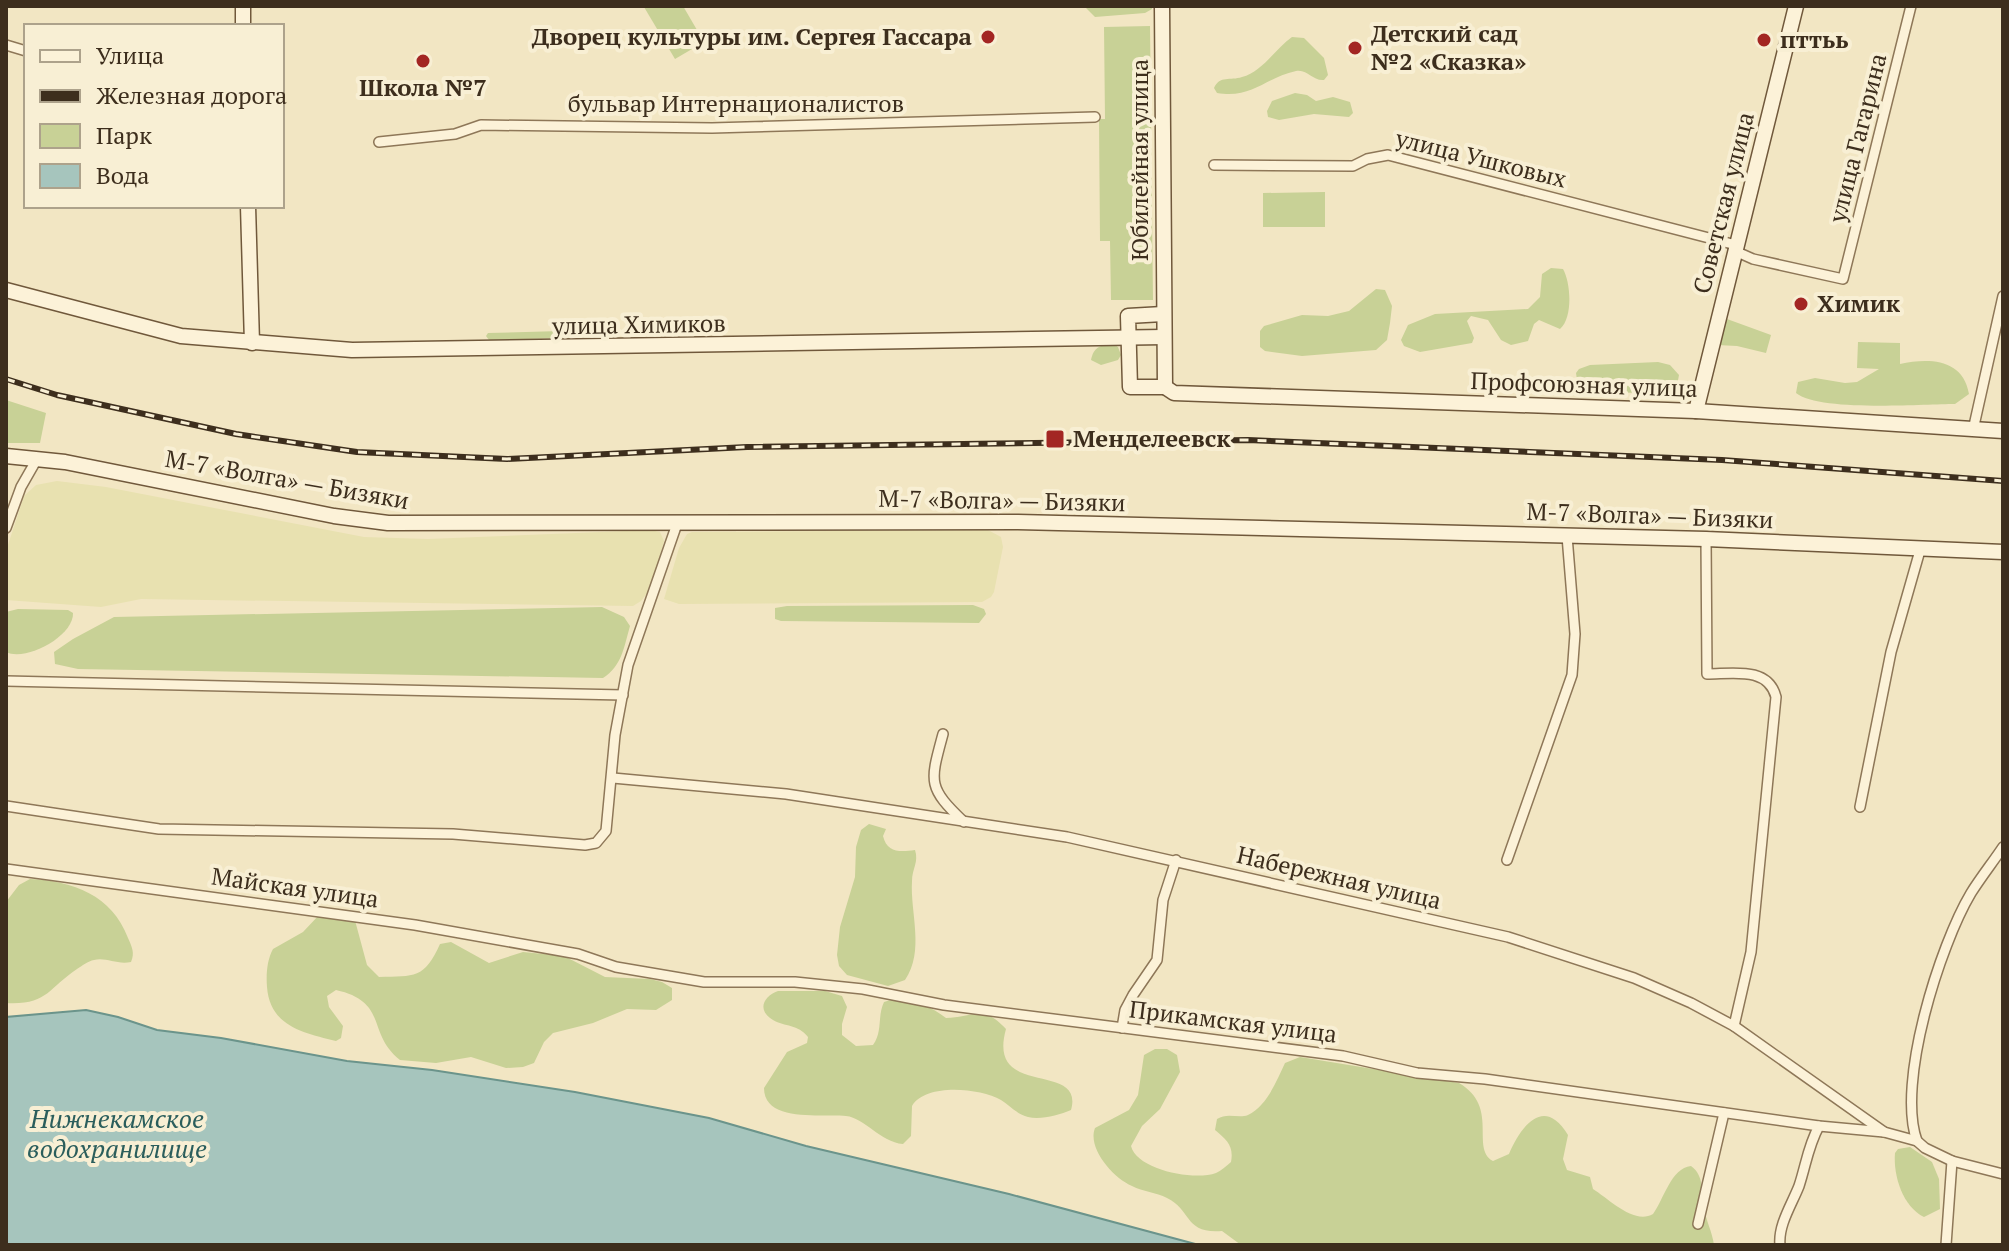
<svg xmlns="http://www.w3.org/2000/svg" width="2009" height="1251" viewBox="0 0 2009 1251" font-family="'PT Serif',serif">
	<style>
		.farmland { fill: #e8e1b0 }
		.green { fill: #c8d196 }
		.water { fill: #a6c5bd; stroke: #6b948b; stroke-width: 2 }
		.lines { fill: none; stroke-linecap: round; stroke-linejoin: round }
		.street-casing { stroke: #8e7758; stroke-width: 12 }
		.secondary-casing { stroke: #70583b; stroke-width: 17 }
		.street { stroke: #fcf2d8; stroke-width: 9 }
		.secondary { stroke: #fcf2d8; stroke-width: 14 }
		.rail-casing { stroke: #3d2e1d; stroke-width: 6 }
		.rail { stroke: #f8efd4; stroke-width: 3; stroke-dasharray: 9; stroke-linecap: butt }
		.poi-dot { fill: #a32623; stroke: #f8efd4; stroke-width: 3 }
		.labels { text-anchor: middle; stroke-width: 8; stroke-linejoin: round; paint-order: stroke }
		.poi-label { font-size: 24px; font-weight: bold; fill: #3d2e1d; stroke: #f8efd4; text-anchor: start }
		.street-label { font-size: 24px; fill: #3d2e1d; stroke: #f8efd4 }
		.water-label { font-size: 26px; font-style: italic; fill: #2b5e5c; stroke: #f8efd4 }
	</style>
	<rect width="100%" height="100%" fill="#f2e6c3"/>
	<g class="farmland">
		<path d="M 57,481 L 106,487 L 364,537 L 428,539 L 650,530 L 660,532 L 664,541 L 651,588 L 641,601 L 633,606 L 141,599 L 101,607 L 6,600 L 6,551 L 24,496 L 36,485 Z"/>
		<path d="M 988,530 L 1001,537 L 1003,547 L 994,592 L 991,597 L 982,602 L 679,604 L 664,599 L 679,548 L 687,534 L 692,532 Z"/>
	</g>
	<g class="green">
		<path d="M 683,6 L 704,42 L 675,59 L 644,7 Z"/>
		<path d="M 1084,6 L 1152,6 L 1152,9 L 1145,13 L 1095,17 Z"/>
		<path d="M 1150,26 L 1153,300 L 1111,300 L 1110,241 L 1100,241 L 1099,119 L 1105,119 L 1104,27 Z"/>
		<path d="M 1292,37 L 1304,38 L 1324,58 L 1328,75 L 1324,80 C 1312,81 1308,69 1296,71 C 1264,78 1252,99 1217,93 L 1214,88 C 1220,75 1230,81 1242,77 C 1262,72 1275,49 1292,37 Z"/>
		<path d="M 1295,93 L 1307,95 L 1316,101 L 1333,97 L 1350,102 L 1353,113 L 1349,117 L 1314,114 L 1279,120 L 1268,117 L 1267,111 L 1272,101 Z"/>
		<path d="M 1325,192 L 1325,227 L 1263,227 L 1263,193 Z"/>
		<path d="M 1551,268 L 1563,269 C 1571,283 1573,318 1560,329 L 1539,320 L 1534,324 L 1528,341 L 1511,345 L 1501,340 L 1488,320 L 1471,316 L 1467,321 L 1474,338 L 1472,343 L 1420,352 L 1404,346 L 1401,340 L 1408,325 L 1435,314 L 1528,309 L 1540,297 L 1542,274 Z"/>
		<path d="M 1376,289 L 1385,290 L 1392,306 L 1390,323 L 1387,340 L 1376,350 L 1302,356 L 1265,351 L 1260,347 L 1260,331 L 1264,326 L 1302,315 L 1328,316 L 1349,311 Z"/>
		<path d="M 1727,319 L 1771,335 L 1766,353 L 1737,346 L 1717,345 L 1722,322 Z"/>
		<path d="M 597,330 L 600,334 L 597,337 L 489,340 L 486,336 L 488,333 Z"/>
		<path d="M 1858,342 L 1900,343 L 1900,364 C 1928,358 1963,358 1969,394 L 1955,404 C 1922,404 1819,412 1796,393 L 1798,382 L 1815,378 L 1845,383 L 1857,382 L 1879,369 L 1857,368 Z"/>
		<path d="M 1112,343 L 1118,347 L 1121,355 L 1118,360 L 1101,365 L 1091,360 C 1094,347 1099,346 1112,343 Z"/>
		<path d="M 1658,362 L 1670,365 L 1679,375 L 1677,386 L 1665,394 L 1584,391 L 1578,387 L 1576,373 L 1579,369 L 1590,365 Z"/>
		<path d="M 6,400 L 46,413 L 40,443 L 6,443 Z"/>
		<path d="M 973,605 L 984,609 L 986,614 L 979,623 L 781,621 L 775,619 L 775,608 L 787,606 Z"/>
		<path d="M 602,607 L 624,617 L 630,626 C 624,647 622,666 603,678 L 78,669 L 55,664 L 54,652 L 73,639 L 114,617 Z"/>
		<path d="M 18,609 L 68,610 L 73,613 C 74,636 26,662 6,652 L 6,612 Z"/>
		<path d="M 869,824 L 886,829 L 883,836 C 887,853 900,852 915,850 C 919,862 912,869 912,881 C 910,913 925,951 905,980 L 888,986 L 847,975 L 839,966 L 837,955 L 840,927 L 855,877 L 856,847 L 861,830 Z"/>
		<path d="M 30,879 C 73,881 112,895 128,938 C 132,947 135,953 131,962 C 117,965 106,957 94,960 C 88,961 82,966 77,969 C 47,989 48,1005 6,1003 L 6,902 L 19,885 Z"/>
		<path d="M 336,909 L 353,913 L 367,965 L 379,977 C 415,976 424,979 440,944 L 451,942 L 489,963 L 523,952 L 564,956 L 605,977 L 650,979 L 662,982 L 672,988 L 672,1000 L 656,1010 L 627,1009 L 593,1023 L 553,1033 L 544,1042 L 534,1063 L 523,1067 L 506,1068 L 471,1057 L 436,1063 L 400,1060 C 366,1033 389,1002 336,990 L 327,996 L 329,1007 L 343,1026 L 341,1038 L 336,1041 C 303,1033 270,1026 267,987 C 266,974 267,960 273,949 L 303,932 L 320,914 Z"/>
		<path d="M 778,991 L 825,991 L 842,996 L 847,1007 L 842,1024 L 842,1035 L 856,1046 L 873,1045 C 883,1031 877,1017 884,1002 C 907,994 928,1005 946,1018 C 974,1017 983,1004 1006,1029 C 986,1100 1085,1060 1071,1110 C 1059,1115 1041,1120 1028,1117 C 1018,1115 1009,1105 1001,1100 C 979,1088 926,1083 912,1106 L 911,1136 L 903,1144 C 880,1142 865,1118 846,1116 C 825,1113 764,1124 764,1088 L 787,1052 L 807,1043 L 808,1037 C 798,1024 785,1027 773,1020 C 756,1010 764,996 778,991 Z"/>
		<path d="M 1155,1049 L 1167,1049 L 1177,1055 L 1180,1072 L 1160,1109 L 1142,1126 L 1131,1146 C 1137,1170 1194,1181 1216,1173 C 1221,1171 1226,1166 1231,1162 C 1234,1146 1227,1140 1215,1130 L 1217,1119 C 1228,1112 1238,1119 1248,1115 C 1267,1106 1277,1080 1285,1063 L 1300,1057 L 1459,1083 C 1500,1107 1470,1148 1493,1161 L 1509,1154 C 1521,1126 1544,1095 1568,1135 L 1563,1159 L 1567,1170 L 1590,1177 L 1593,1189 C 1609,1199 1634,1225 1653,1214 C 1664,1199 1671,1168 1691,1166 C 1705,1176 1701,1193 1704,1208 C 1706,1221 1712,1231 1714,1245 L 1241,1245 L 1222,1231 C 1184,1234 1192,1210 1167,1198 C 1156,1192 1143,1192 1132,1186 C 1113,1178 1087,1148 1095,1128 L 1129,1110 L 1138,1095 L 1144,1055 Z"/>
		<path d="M 1910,1147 L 1932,1162 L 1939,1179 L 1940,1209 L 1924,1217 C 1903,1207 1893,1176 1895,1153 L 1898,1149 Z"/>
	</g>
	<path class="water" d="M 86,1010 L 118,1017 L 157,1030 L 221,1038 L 347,1061 L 432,1070 L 575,1092 L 709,1118 L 806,1146 L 1009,1194 L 1199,1245 L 6,1245 L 6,1017 Z"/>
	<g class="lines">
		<defs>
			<g id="street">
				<path d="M 6,45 L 26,51"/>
				<path d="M 379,142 L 455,134 L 481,125 L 712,128 L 1095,117"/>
				<path d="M 1214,165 L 1353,166 L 1367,159 L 1388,155 L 1736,245"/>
				<path d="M 1735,251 L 1753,259 L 1843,279 L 1911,6"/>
				<path d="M 1973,430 L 2003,296"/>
				<path d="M 6,528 L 21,487 L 37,459"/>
				<path d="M 1706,539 L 1707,674 C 1732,674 1768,666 1776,697 L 1751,952 L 1734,1026"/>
				<path d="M 6,681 L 623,695"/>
				<path d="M 943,734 C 930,782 927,787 964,822"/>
				<path d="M 613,778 L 786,794 L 1067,837 L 1508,937 L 1634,978 L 1691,1003 L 1734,1026 L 1884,1132 L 1917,1141 L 1925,1148 L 1952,1161 L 2003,1174"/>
				<path d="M 6,806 L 159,829 L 453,834 L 585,845 L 596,843 L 606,831 L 615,735 L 628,665 L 678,521"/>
				<path d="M 1860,807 L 1891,652 L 1921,547"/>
				<path d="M 1507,860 L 1572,675 L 1575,634 L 1567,536"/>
				<path d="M 6,869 L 415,925 L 578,954 L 616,967 L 704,982 L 795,982 L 863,989 L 944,1005 L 1343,1056 L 1417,1073 L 1485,1079 L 1819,1126 L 1884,1132"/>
				<path d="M 1122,1028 L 1125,1010 L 1133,995 L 1157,960 L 1163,900 L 1176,860"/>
				<path d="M 1917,1141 C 1896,1083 1940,945 1971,893 C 1981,877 1993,862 2003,847"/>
				<path d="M 1698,1224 L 1724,1113"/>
				<path d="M 1780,1245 C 1778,1225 1792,1204 1799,1186 C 1806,1165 1808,1146 1819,1126"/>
				<path d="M 1946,1245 L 1952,1161"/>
			</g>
			<g id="secondary">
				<path d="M 243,6 L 243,26"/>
				<path d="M 1162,6 L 1165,387"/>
				<path d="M 248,206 L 252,343"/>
				<path d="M 6,290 L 181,336 L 352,350 L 1164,337"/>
				<path d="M 1163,314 L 1128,316 L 1130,387 L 1165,387"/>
				<path d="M 1165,387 L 1174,393 L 1696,411 L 2003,431"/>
				<path d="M 1696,411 L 1796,6"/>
				<path d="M 6,456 L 65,462 L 334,516 L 388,523 L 1018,522 L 1706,539 L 2003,552"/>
			</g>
		</defs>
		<use href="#street" class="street-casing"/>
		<use href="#secondary" class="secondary-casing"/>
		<use href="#street" class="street"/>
		<use href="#secondary" class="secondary"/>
		<defs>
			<path id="rail" d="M 6,379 L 57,395 L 236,434 L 357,452 L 507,459 L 747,447 L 1248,440 L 1722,460 L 2003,481"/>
		</defs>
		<use href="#rail" class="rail-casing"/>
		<use href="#rail" class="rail"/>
	</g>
	<g class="poi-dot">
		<circle cx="988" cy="37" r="8"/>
		<circle cx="1764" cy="40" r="8"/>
		<circle cx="1355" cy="48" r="8"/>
		<circle cx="423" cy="61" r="8"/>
		<circle cx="1801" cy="304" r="8"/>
		<rect x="1045" y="429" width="20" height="20" rx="4"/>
	</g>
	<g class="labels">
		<g class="poi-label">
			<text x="1371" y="42">Детский сад<tspan x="1371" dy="28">№2 «Сказка»</tspan></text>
			<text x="972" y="45" text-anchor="end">Дворец культуры им. Сергея Гассара</text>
			<text x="1780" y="48">пттьь</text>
			<text x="423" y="96" text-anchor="middle">Школа №7</text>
			<text x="1817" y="312">Химик</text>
			<text x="1073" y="447">Менделеевск</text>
		</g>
		<g class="street-label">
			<text x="736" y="112">бульвар Интернационалистов</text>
			<text transform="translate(1858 138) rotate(-76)" y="8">улица Гагарина</text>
			<text transform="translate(1481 159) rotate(14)" y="8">улица Ушковых</text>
			<text transform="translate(1140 160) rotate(-90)" y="8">Юбилейная улица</text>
			<text transform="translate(1724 203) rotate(-76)" y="8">Советская улица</text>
			<text transform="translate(639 325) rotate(-1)" y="8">улица Химиков</text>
			<text transform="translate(1584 385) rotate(2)" y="8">Профсоюзная улица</text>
			<text transform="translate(287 480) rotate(10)" y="8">М-7 «Волга» — Бизяки</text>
			<text transform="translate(1002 501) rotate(1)" y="8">М-7 «Волга» — Бизяки</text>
			<text transform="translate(1650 516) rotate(2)" y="8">М-7 «Волга» — Бизяки</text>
			<text transform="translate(1339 878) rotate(13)" y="8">Набережная улица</text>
			<text transform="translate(295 888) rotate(8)" y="8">Майская улица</text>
			<text transform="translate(1233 1022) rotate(7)" y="8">Прикамская улица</text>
		</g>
		<g class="water-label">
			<text x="117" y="1128">Нижнекамское<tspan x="117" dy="30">водохранилище</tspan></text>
		</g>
	</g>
	<rect width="2009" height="1251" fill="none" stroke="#3d2e1d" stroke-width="16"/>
	<rect x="24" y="24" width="260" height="184" fill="#f8efd4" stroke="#ada28b" stroke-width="2"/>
	<rect x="40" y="50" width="40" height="12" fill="#fcf2d8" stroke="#ada28b" stroke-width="2"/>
	<text x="96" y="64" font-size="24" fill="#3d2e1d">Улица</text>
	<rect x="40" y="90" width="40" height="12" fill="#3d2e1d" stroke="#ada28b" stroke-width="2"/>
	<text x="96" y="104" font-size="24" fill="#3d2e1d">Железная дорога</text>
	<rect x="40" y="124" width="40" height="24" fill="#c8d196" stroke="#ada28b" stroke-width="2"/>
	<text x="96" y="144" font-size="24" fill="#3d2e1d">Парк</text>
	<rect x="40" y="164" width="40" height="24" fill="#a6c5bd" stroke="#ada28b" stroke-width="2"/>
	<text x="96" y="184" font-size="24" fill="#3d2e1d">Вода</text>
</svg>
